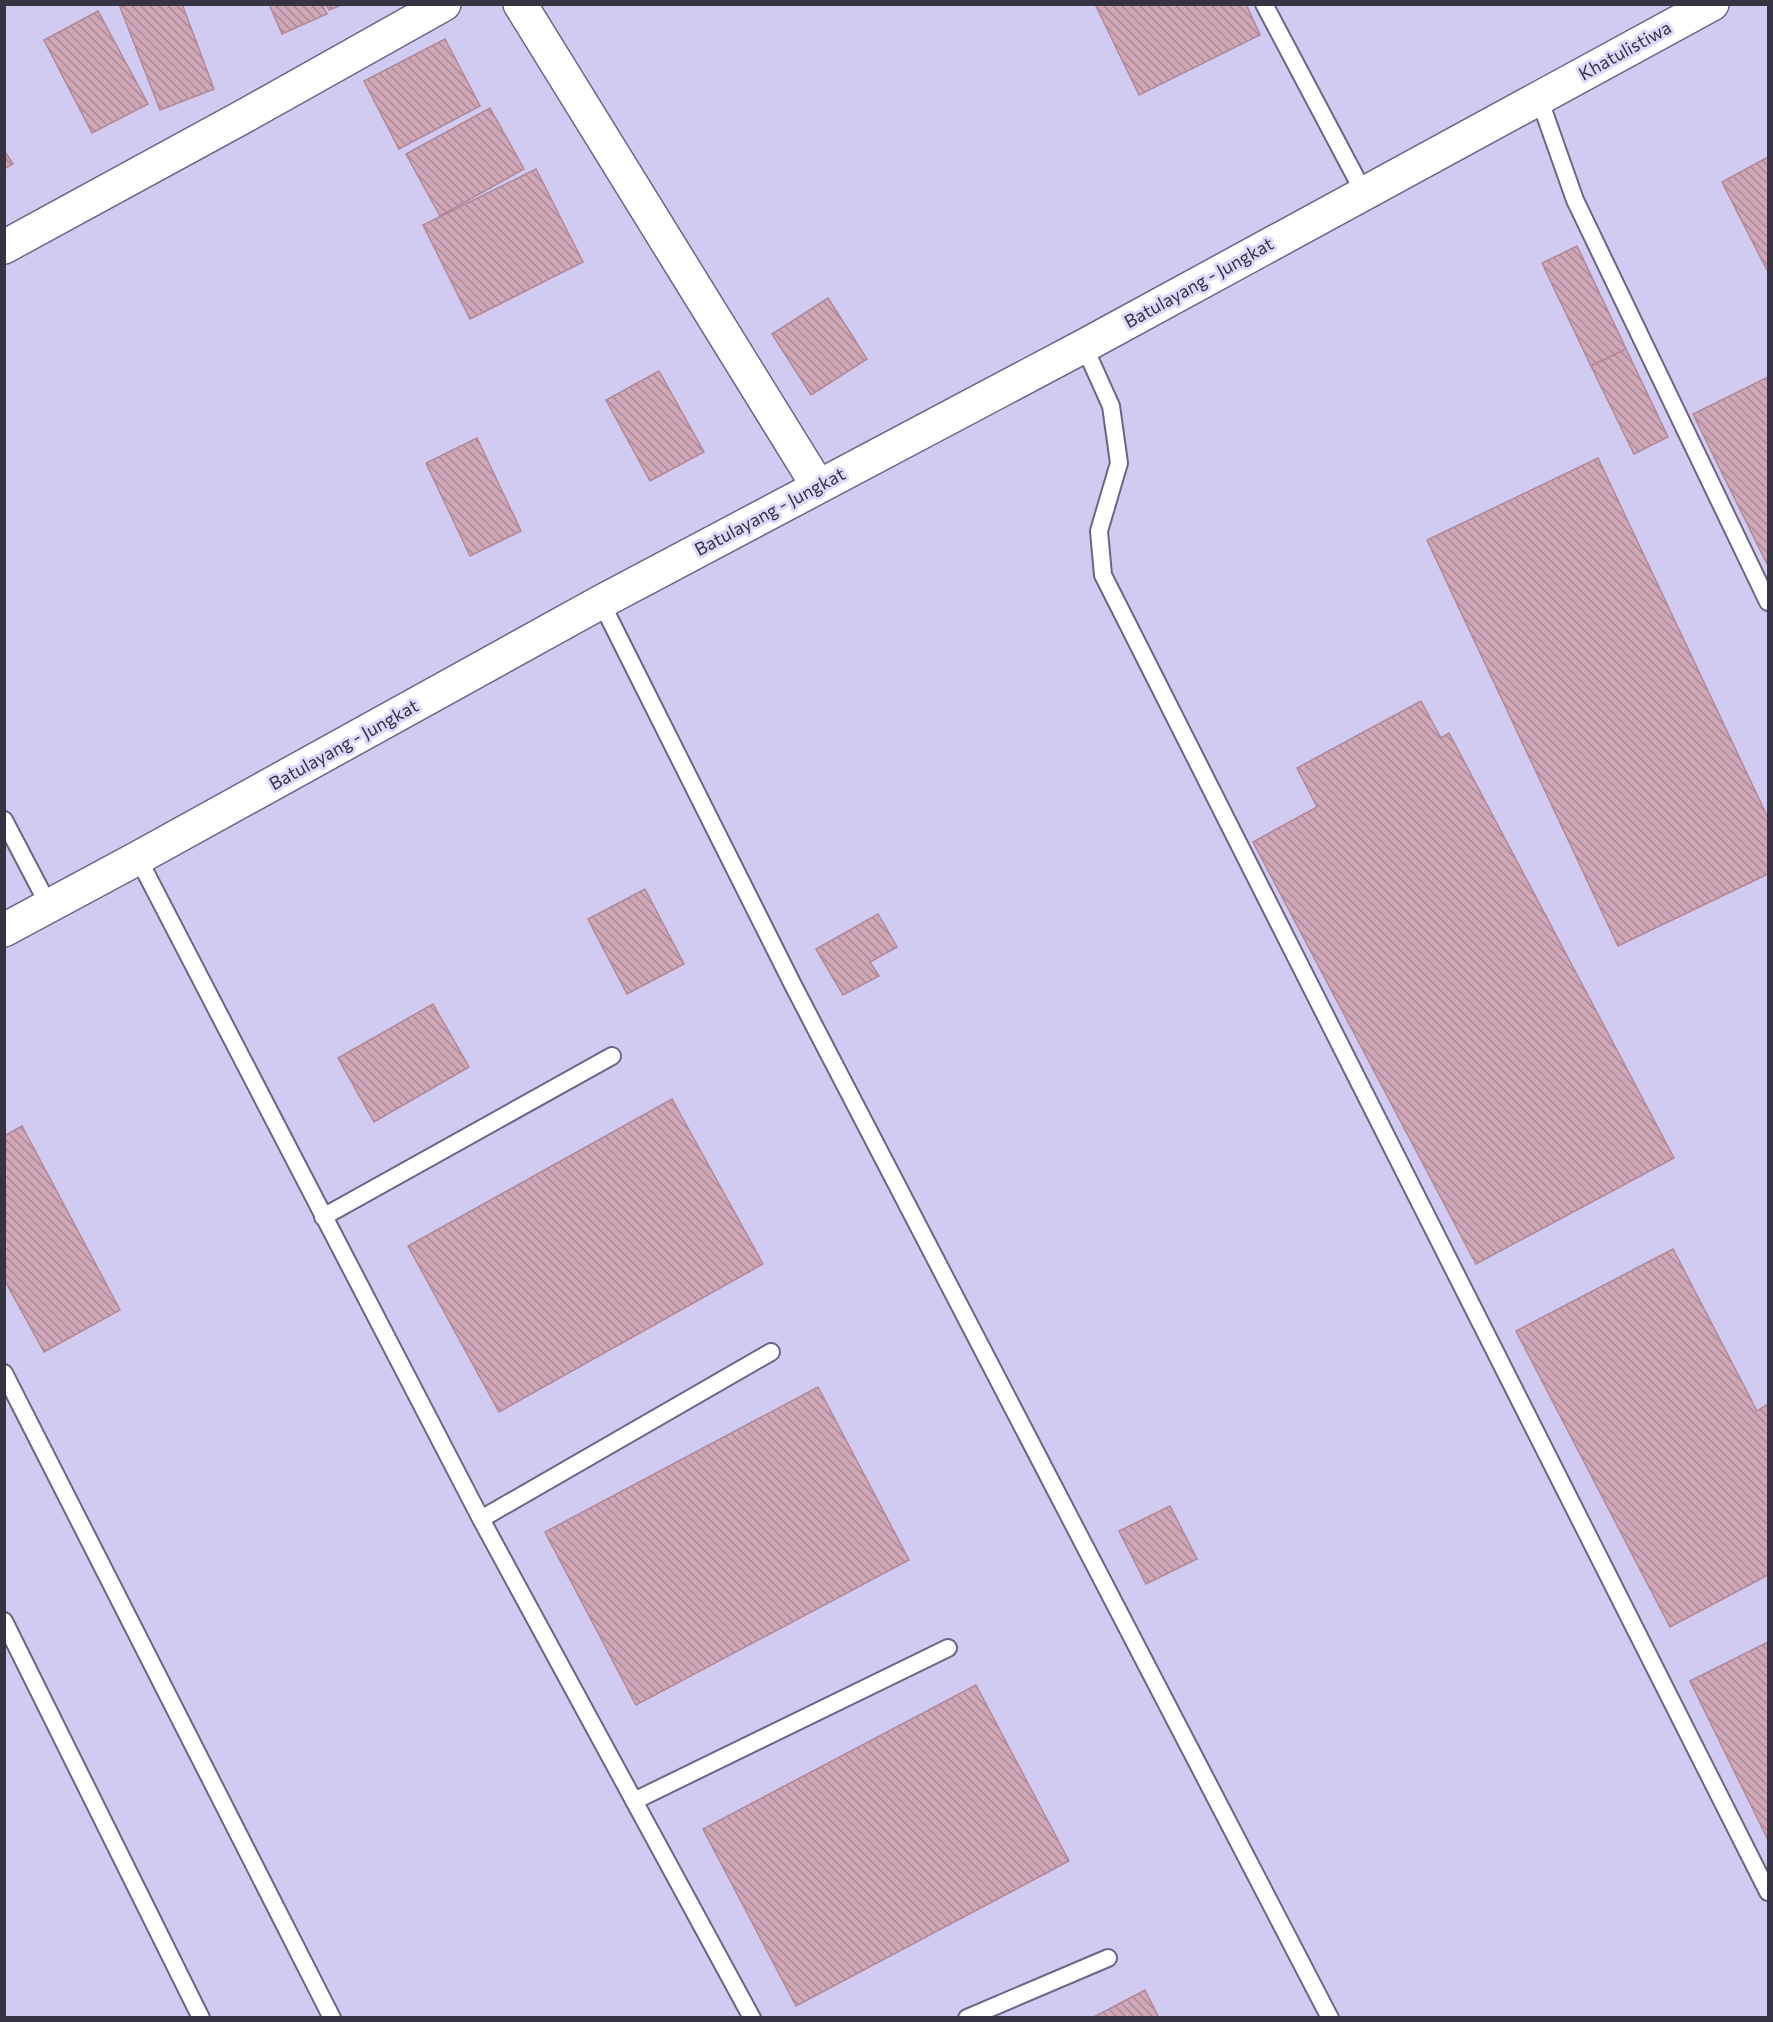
<svg xmlns="http://www.w3.org/2000/svg" width="1773" height="2022" viewBox="0 0 1773 2022" font-family="Commissioner,sans-serif">
	<style>
		.building { fill: url(#building-back-hatch); stroke: #b08897; stroke-width: 1.5 }
		.lines { fill: none; stroke-linecap: round; stroke-linejoin: round }
		.lane-casing { stroke: #6b6586; stroke-width: 20 }
		.street-casing { stroke: #6b6586; stroke-width: 36 }
		.highway-casing { stroke: #6b6586; stroke-width: 36 }
		.lane { stroke: #fff; stroke-width: 16 }
		.street { stroke: #fff; stroke-width: 33 }
		.highway { stroke: #fff; stroke-width: 33 }
		.labels { text-anchor: middle; stroke-width: 6; stroke-linejoin: round; paint-order: stroke }
		.street-label { font-size: 18px; fill: #363342; stroke: #dfd8fe }
	</style>
	<defs>
		<pattern id="building-back-hatch" width="6" height="6" patternUnits="userSpaceOnUse" patternTransform="scale(1.5)"><rect width="6" height="6" fill="#d0a7b6"/><path d="M-1 5l2 2M0 0l6 6M5-1l2 2" fill="none" stroke="#aa8996"/></pattern>
	</defs>
	<rect width="100%" height="100%" fill="#d2cbf1"/>
	<g class="building">
		<path d="M 127,4 L 182,4 L 214,89 L 160,110 L 120,7 Z"/>
		<path d="M 269,4 L 322,4 L 327,14 L 282,34 Z"/>
		<path d="M 326,4 L 344,4 L 329,10 Z"/>
		<path d="M 1095,4 L 1246,4 L 1260,35 L 1139,95 Z"/>
		<path d="M 98,11 L 148,104 L 92,133 L 44,40 Z"/>
		<path d="M 445,39 L 480,106 L 399,149 L 364,81 Z"/>
		<path d="M 490,108 L 524,169 L 440,216 L 406,154 Z"/>
		<path d="M 4,150 L 13,164 L 4,169 Z"/>
		<path d="M 1768,157 L 1768,272 L 1722,182 Z"/>
		<path d="M 536,169 L 583,262 L 470,319 L 423,225 Z"/>
		<path d="M 1577,246 L 1626,349 L 1591,366 L 1542,263 Z"/>
		<path d="M 828,298 L 867,359 L 811,395 L 772,334 Z"/>
		<path d="M 1626,349 L 1668,437 L 1634,454 L 1591,366 Z"/>
		<path d="M 659,371 L 704,452 L 650,481 L 606,400 Z"/>
		<path d="M 1768,377 L 1768,566 L 1693,414 Z"/>
		<path d="M 477,438 L 521,531 L 470,556 L 426,463 Z"/>
		<path d="M 1598,458 L 1768,818 L 1768,874 L 1618,946 L 1427,540 Z"/>
		<path d="M 1421,701 L 1441,738 L 1449,733 L 1674,1158 L 1476,1264 L 1253,842 L 1317,807 L 1297,768 Z"/>
		<path d="M 645,889 L 684,964 L 627,994 L 588,919 Z"/>
		<path d="M 878,914 L 897,947 L 870,962 L 879,976 L 843,995 L 816,949 Z"/>
		<path d="M 433,1004 L 469,1067 L 374,1122 L 338,1058 Z"/>
		<path d="M 672,1099 L 763,1264 L 499,1412 L 408,1246 Z"/>
		<path d="M 22,1126 L 120,1310 L 44,1352 L 4,1279 L 4,1136 Z"/>
		<path d="M 1673,1249 L 1757,1411 L 1768,1404 L 1768,1575 L 1670,1627 L 1516,1331 Z"/>
		<path d="M 818,1387 L 909,1560 L 636,1705 L 545,1532 Z"/>
		<path d="M 1170,1506 L 1197,1559 L 1146,1584 L 1119,1531 Z"/>
		<path d="M 1768,1642 L 1768,1840 L 1690,1681 Z"/>
		<path d="M 976,1685 L 1069,1861 L 796,2006 L 703,1829 Z"/>
		<path d="M 1145,1990 L 1159,2018 L 1092,2018 Z"/>
	</g>
	<g class="lines">
		<defs>
			<g id="lane">
				<path d="M 1264,4 L 1364,193"/>
				<path d="M 1539,98 L 1575,200 L 1768,602"/>
				<path d="M 1084,346 L 1111,406 L 1119,463 L 1099,531 L 1103,575 L 1768,1892"/>
				<path d="M 601,602 L 793,985 L 1330,2018"/>
				<path d="M 4,820 L 49,906"/>
				<path d="M 138,858 L 481,1519 L 752,2018"/>
				<path d="M 323,1217 L 612,1056"/>
				<path d="M 4,1373 L 332,2018"/>
				<path d="M 481,1519 L 771,1352"/>
				<path d="M 4,1621 L 201,2018"/>
				<path d="M 634,1801 L 948,1648"/>
				<path d="M 967,2018 L 1108,1958"/>
			</g>
			<g id="street">
				<path d="M 520,4 L 818,486"/>
				<path d="M 4,247 L 248,114 L 444,4"/>
			</g>
			<path id="highway" d="M 4,930 L 138,858 L 601,602 L 1084,346 L 1712,4"/>
		</defs>
		<use href="#lane" class="lane-casing"/>
		<use href="#street" class="street-casing"/>
		<use href="#highway" class="highway-casing"/>
		<use href="#lane" class="lane"/>
		<use href="#street" class="street"/>
		<use href="#highway" class="highway"/>
	</g>
	<g class="labels">
		<g class="street-label">
			<text transform="translate(1625 51) rotate(-29)" y="6">Khatulistiwa</text>
			<text transform="translate(1199 283) rotate(-29)" y="6">Batulayang - Jungkat</text>
			<text transform="translate(770 512) rotate(-28)" y="6">Batulayang - Jungkat</text>
			<text transform="translate(344 745) rotate(-29)" y="6">Batulayang - Jungkat</text>
		</g>
	</g>
	<rect width="1773" height="2022" fill="none" stroke="#363342" stroke-width="12"/>
</svg>
